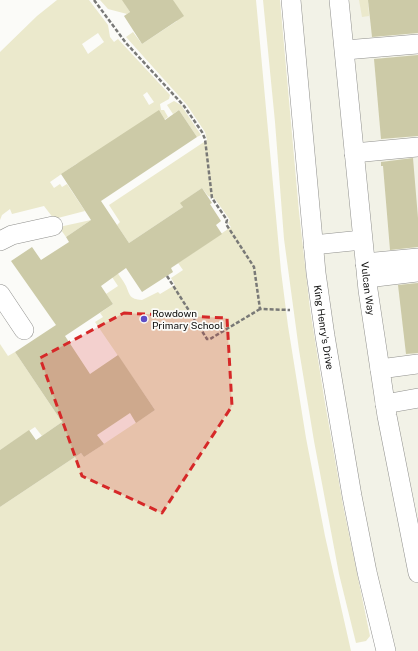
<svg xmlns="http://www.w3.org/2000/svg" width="418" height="651" viewBox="0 0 418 651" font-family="'Public Sans',sans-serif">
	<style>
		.built { fill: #f2f2e7 }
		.green { fill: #ebe9cc; fill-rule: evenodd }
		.building { fill: #cccaa7 }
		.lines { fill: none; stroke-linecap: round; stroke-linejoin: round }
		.minor-casing { stroke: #90908d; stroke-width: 20 }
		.path { stroke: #797977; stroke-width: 2.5; stroke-dasharray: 4 2; stroke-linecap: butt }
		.minor { stroke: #fff; stroke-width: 19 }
		.marked { fill: #d62828; fill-opacity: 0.2; stroke: #d62828; stroke-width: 3; stroke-dasharray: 8 5; stroke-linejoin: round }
		.poi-dot { fill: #5e4dc6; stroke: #fbfbf8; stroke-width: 1.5 }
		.labels { text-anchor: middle; stroke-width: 3.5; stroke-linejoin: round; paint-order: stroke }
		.street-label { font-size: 10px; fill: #0d0d0c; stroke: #fbfbf8 }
		.poi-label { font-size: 10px; fill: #0d0d0c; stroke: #fbfbf8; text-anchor: start }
	</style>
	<rect width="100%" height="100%" fill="#fbfbf8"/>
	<path class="built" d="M 291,0 L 418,0 L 418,651 L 386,651 L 352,496 Z"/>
	<g class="green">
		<path d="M 57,0 L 89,0 L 108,25 L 110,37 L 114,42 L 118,39 L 170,95 L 169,99 L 160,104 L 161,110 L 164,110 L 168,117 L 142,135 L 76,164 L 50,182 L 54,188 L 60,184 L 62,187 L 67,184 L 85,211 L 54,219 L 44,206 L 12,214 L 10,209 L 2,215 L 0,220 L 0,52 L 37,16 ZM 98,33 L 104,42 L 88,54 L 82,44 ZM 147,92 L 154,102 L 149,105 L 143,95 Z"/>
		<path d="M 100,0 L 131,0 L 125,4 L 130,12 L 127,14 L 108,9 Z"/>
		<path d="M 173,0 L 256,0 L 281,271 L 288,326 L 306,438 L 325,536 L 351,651 L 0,651 L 0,507 L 81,453 L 84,457 L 155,410 L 95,322 L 103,317 L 100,313 L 113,304 L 106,294 L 118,286 L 112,277 L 115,269 C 118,274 123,280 126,286 C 130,295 129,299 142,300 L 158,292 L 160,294 L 175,285 L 171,278 L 183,270 L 178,263 L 231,227 L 228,223 L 230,220 L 215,199 L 208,196 L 202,188 L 181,203 L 183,207 L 129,243 L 117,225 L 120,222 L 109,205 L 207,140 L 205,132 L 187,105 L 126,37 L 133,32 L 142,44 L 177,21 L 175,18 Z"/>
		<path d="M 263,0 L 280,0 L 299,212 L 310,309 L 324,397 L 343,505 L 370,636 L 366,641 L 356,643 L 339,574 L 314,441 L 299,350 L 284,239 L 275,122 Z"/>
		<path d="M 359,0 L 368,0 L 369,16 L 362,17 Z"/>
		<path d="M 174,101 L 181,105 L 201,135 L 197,137 L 179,110 L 173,114 L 167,105 Z"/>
		<path d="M 91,220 L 66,237 L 59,227 Z"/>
		<path d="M 0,344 L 8,356 L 15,352 L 62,422 L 42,436 L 35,427 L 0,450 Z"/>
	</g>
	<g class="building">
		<path d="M 122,0 L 173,0 L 184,16 L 142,44 L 124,16 L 130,12 Z"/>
		<path d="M 368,0 L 418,0 L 418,33 L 372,37 Z"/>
		<path d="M 418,55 L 418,136 L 381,139 L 374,59 Z"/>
		<path d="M 159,110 L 165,120 L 179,110 L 197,137 L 101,201 L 129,243 L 183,207 L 180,203 L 202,188 L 212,203 L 210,204 L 221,221 L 216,225 L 222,234 L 171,268 L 173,272 L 142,292 L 126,268 L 101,286 L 113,304 L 65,336 L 90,374 L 118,355 L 155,410 L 136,423 L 130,413 L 97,435 L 104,444 L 84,457 L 81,453 L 0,507 L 0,450 L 29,430 L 36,440 L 62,422 L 15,352 L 56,325 L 11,261 L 32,247 L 41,260 L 69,242 L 66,237 L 91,220 L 61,174 Z"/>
		<path d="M 413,158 L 418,218 L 418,247 L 390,250 L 383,166 L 381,166 L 381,162 Z"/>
		<path d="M 418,283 L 418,353 L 406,354 L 398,285 Z"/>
	</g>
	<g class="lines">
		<defs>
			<g id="minor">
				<path id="s1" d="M 291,0 L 316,273 L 325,336 L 352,496 L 367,572 L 386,651"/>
				<path id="s2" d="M 339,0 L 368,290 L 387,416 L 418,573"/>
				<path d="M 345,50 L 418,44"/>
				<path d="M 354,153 L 418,147"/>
				<path d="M 0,241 L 12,235 L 53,226"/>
				<path d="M 313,245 L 362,240"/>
				<path d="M 365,263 L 418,258"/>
				<path d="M 367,278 L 418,272"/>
				<path d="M 0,294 L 24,330"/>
				<path d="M 380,369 L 418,364"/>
				<path d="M 385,404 L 418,398"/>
			</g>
		</defs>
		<use href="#minor" class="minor-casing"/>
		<g class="path">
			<path d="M 94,0 L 126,43 L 184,106 L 202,132 L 205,139 L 212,198 L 227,220 L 226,224 L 254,267 L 260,309 L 290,310"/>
			<path d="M 167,276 L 207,339 L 210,339 L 260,309"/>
		</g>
		<use href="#minor" class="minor"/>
	</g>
	<path class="marked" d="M 124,313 L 227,318 L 232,406 L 162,513 L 82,476 L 40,358 Z"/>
	<circle class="poi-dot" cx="144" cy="319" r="4"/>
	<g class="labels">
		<g class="street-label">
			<text dy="4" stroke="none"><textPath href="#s2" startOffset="290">Vulcan Way</textPath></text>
			<text dy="4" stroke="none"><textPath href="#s1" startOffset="329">King Henry's Drive</textPath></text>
		</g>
		<g class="poi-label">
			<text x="152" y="317">Rowdown<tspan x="152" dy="12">Primary School</tspan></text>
		</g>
	</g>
</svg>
